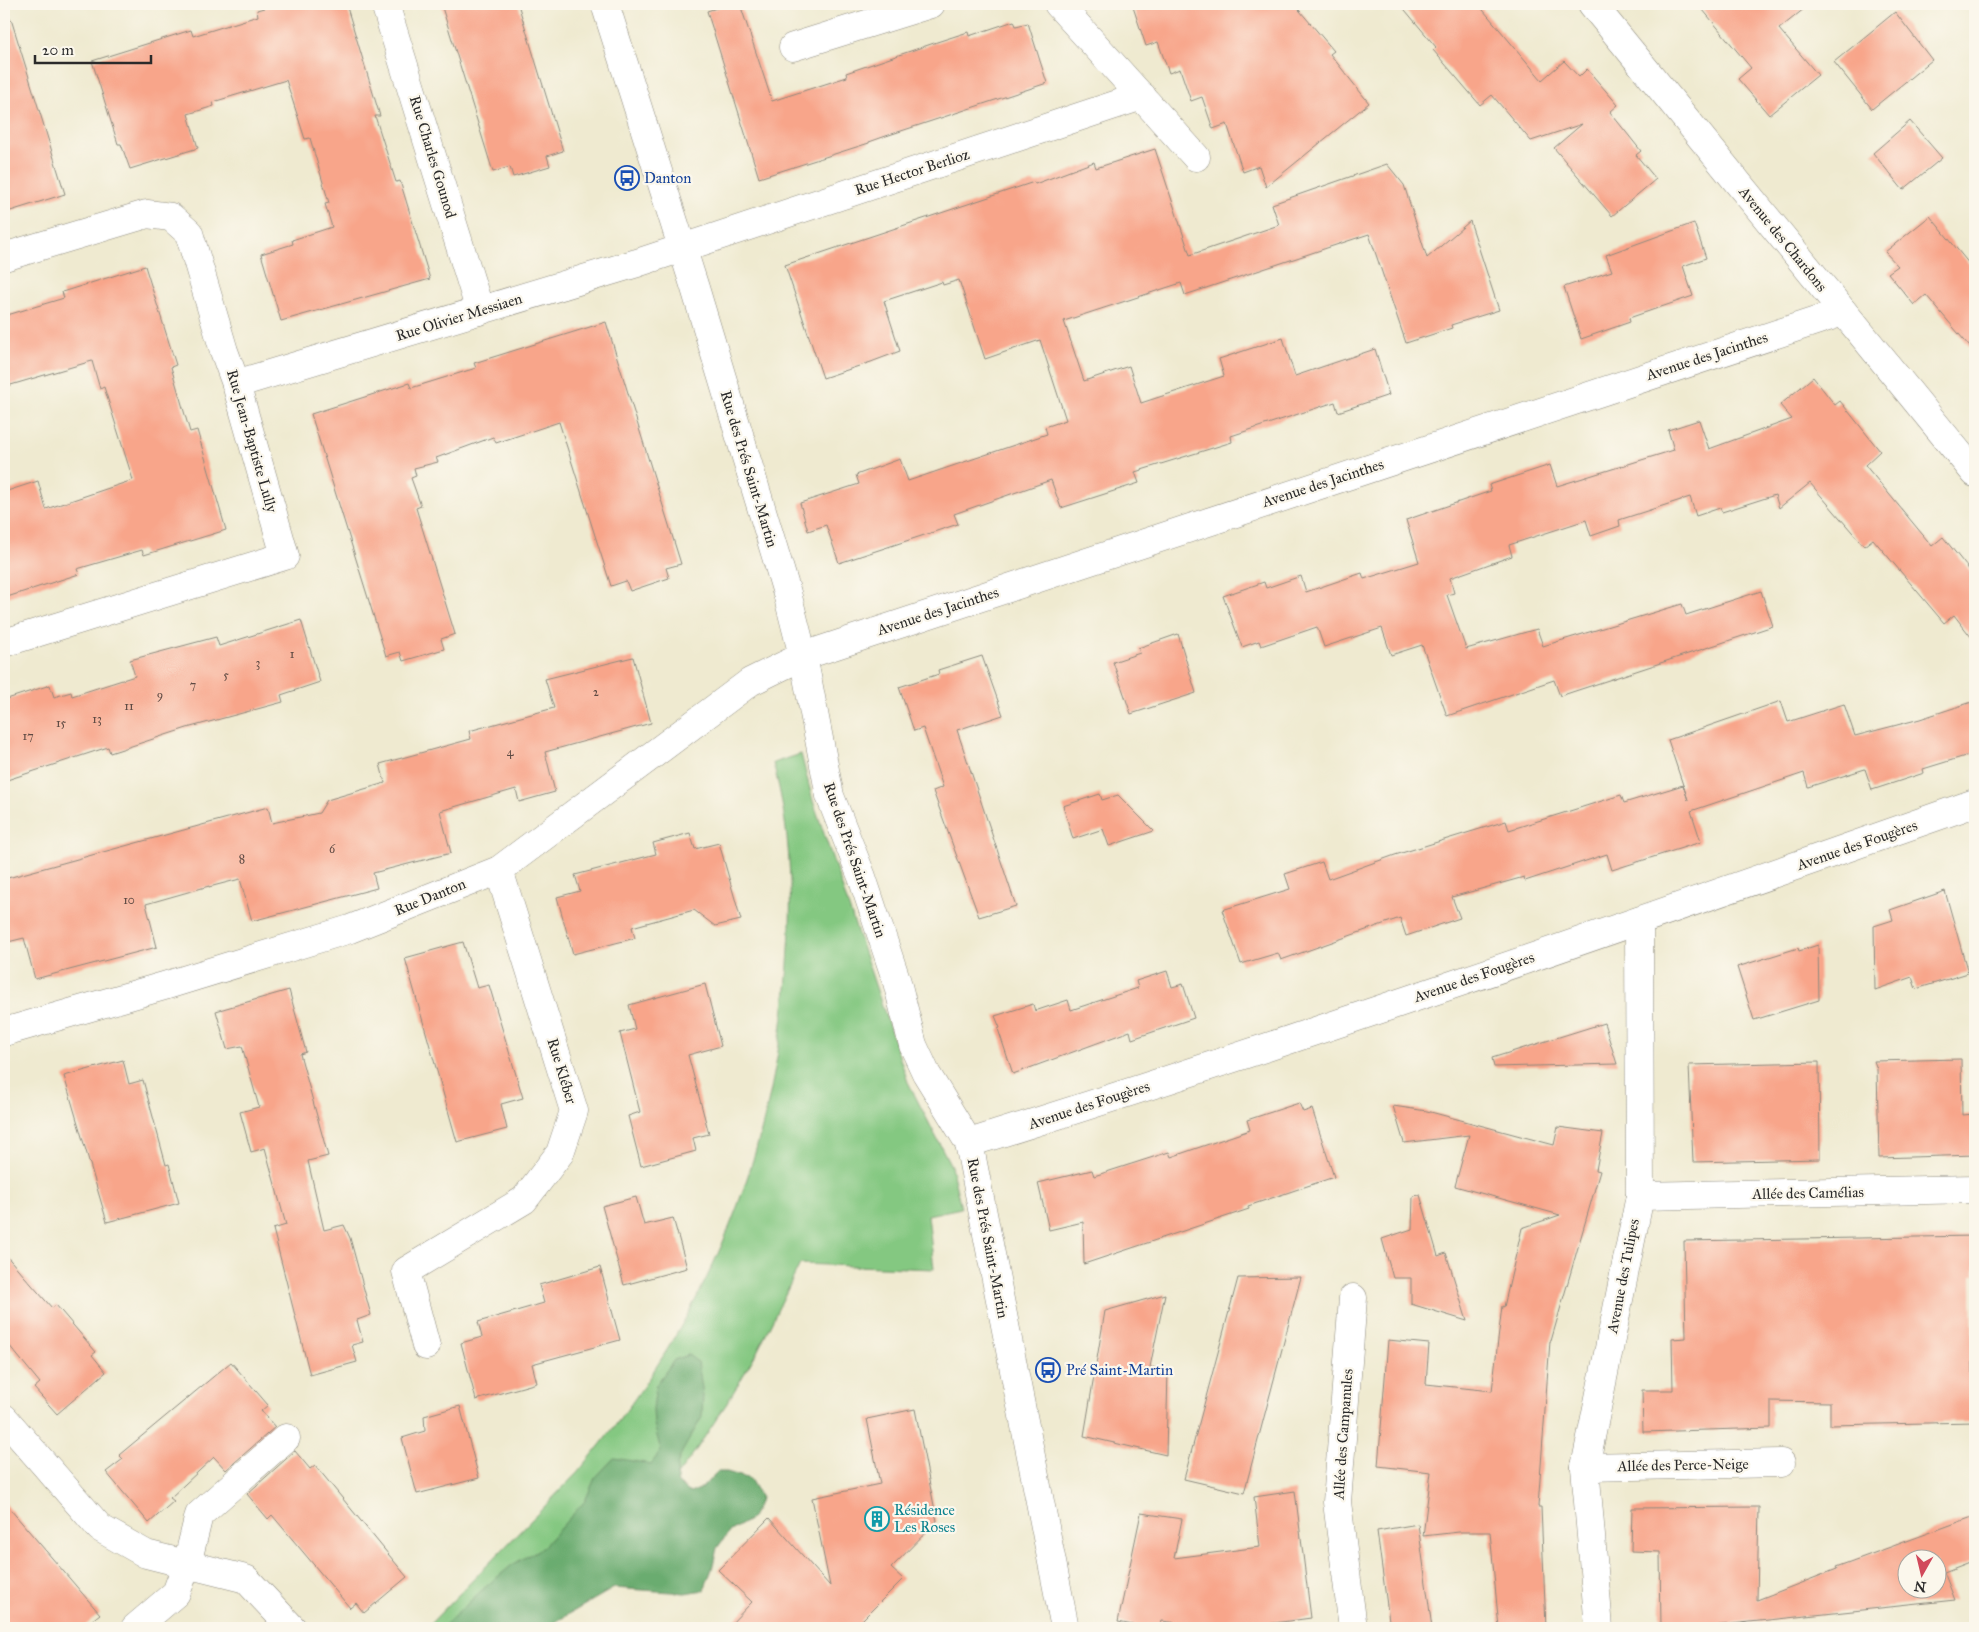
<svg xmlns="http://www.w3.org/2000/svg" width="1979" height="1632" viewBox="0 0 1979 1632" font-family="'IM FELL Great Primer',serif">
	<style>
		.green { fill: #84c881; stroke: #587a56 }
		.forest { fill: #6bac6f; stroke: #4b6c4d }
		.building { fill: #f8a58a; fill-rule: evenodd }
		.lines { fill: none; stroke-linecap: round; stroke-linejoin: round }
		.street-casing { stroke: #8d8a7e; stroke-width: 29 }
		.secondary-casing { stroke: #8d8a7e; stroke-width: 29 }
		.street { stroke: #fff; stroke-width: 28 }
		.secondary { stroke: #fff; stroke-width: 28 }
		.labels { text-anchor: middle; stroke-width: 4.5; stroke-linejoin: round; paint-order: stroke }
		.number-label { font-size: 12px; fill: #5e4a43 }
		.street-label { font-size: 15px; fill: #2b2b2b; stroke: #fbf7ec }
		.transit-label { font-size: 15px; fill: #164399; stroke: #fbf7ec; text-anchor: start }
		.culture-label { font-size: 15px; fill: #0d838f; stroke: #fbf7ec; text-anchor: start }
	</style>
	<rect width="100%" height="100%" fill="#fbf7ec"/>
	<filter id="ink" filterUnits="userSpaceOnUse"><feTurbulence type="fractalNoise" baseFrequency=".02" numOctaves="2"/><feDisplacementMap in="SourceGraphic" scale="10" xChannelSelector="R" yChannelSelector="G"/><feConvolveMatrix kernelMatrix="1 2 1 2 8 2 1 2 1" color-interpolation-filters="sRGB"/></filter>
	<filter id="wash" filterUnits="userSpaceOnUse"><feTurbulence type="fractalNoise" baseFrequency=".0096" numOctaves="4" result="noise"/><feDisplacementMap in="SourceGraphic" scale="20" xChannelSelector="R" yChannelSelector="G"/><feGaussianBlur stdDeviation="1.12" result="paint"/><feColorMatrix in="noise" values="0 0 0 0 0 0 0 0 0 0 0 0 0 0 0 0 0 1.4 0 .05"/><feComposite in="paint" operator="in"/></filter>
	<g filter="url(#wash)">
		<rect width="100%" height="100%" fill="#efead0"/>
		<path class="green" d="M 801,754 L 813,801 L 908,1082 L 951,1166 L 961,1208 L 928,1215 L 934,1269 L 800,1264 L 757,1352 L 727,1403 L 696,1450 L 667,1489 L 540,1628 L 426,1628 L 578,1472 C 706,1320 774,1163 788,964 C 793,896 791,829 773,763 Z"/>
		<path class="forest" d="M 688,1355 L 698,1362 L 703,1395 L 702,1417 L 682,1452 L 677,1466 L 677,1482 L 690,1493 C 707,1487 705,1483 717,1472 L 727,1472 L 750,1479 L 761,1498 L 752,1518 L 730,1531 L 717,1548 L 712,1569 L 704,1590 L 685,1593 L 614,1588 L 557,1621 L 551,1628 L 442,1628 L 482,1590 L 512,1565 L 543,1547 L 585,1501 L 595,1478 L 614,1458 L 651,1464 L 661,1451 L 654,1424 L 653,1409 L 656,1385 L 674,1360 Z"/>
		<g id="blocks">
			<g class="building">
				<path d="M 277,4 L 346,4 L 380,116 L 375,116 L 396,182 L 400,181 L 430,279 L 281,321 L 261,254 L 293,244 L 292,240 L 332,227 L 325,204 L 329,203 L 310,138 L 305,139 L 286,80 L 213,102 L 214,106 L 188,114 L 198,148 L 130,169 L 121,144 L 118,144 L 92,61 L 191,30 L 193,36 L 258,16 L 257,10 Z"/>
				<path d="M 441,4 L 518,4 L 563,151 L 547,156 L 550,166 L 513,177 L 510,167 L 493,172 Z"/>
				<path d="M 729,4 L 740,4 L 772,101 L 847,77 L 846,73 L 937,42 L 968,32 L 969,36 L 1014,21 L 1016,26 L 1028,23 L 1047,83 L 886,136 L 869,142 L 869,143 L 759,178 L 707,11 Z"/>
				<path d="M 1132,4 L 1294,4 L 1334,51 L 1330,54 L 1369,103 L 1266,187 L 1259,166 L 1243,172 L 1227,124 L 1213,129 L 1202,97 L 1191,101 L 1180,69 L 1169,73 L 1158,42 L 1146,46 Z"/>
				<path d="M 1400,4 L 1478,4 L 1542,80 L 1564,61 L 1579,77 L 1587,69 L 1618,105 L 1610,112 L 1641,151 L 1636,155 L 1656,179 L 1612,216 L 1554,148 L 1582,124 L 1531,141 L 1492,95 L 1480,105 L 1433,50 L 1436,47 Z"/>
				<path d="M 1698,4 L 1810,4 L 1779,29 L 1818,75 L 1769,115 L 1738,79 L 1751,68 Z"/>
				<path d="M 1895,12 L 1932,60 L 1872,109 L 1834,62 Z"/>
				<path d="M 11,19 L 65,194 L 4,213 L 4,20 Z"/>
				<path d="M 1910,121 L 1942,158 L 1903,190 L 1873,153 Z"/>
				<path d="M 1155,149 L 1190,255 L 1279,225 L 1272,204 L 1387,164 L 1404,185 L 1427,258 L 1470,221 L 1499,310 L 1451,325 L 1452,328 L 1406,343 L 1369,234 L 1185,295 L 1181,283 L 1064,321 L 1084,381 L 1129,366 L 1141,403 L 1224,376 L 1219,359 L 1283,338 L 1295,376 L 1375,349 L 1389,395 L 1338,412 L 1335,402 L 1231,436 L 1232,442 L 1135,472 L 1139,483 L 1061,508 L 1051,480 L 954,514 L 958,524 L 839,563 L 826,525 L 808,531 L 800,503 L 859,484 L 856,475 L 900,459 L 908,481 L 1047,434 L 1045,427 L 1066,420 L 1040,340 L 985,359 L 959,280 L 943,285 L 942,282 L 884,301 L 900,351 L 871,362 L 823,378 L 785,265 L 1034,182 L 1035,184 L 1094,162 L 1096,168 Z"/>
				<path d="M 1930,216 L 1975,271 L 1975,353 L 1926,295 L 1914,305 L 1888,273 L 1898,266 L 1885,252 Z"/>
				<path d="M 1694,223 L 1706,258 L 1683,266 L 1693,296 L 1629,318 L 1630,322 L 1581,339 L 1564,287 L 1612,271 L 1606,255 Z"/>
				<path d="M 145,266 L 176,365 L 171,367 L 190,432 L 197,430 L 226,530 L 144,555 L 142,550 L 77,569 L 79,574 L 4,598 L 4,492 L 38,481 L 46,509 L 133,480 L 104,387 L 100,389 L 92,361 L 4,387 L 4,316 L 64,298 L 62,292 Z"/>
				<path d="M 606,322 L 681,564 L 666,568 L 669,578 L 630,591 L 626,581 L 611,586 L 559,422 L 496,443 L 493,437 L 436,458 L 438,462 L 414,468 L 416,476 L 411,478 L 421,506 L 416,508 L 455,634 L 441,639 L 444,649 L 403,661 L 400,652 L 386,656 L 311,414 L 409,383 L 411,388 L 476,368 L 474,363 Z"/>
				<path d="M 1813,377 L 1835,405 L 1840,401 L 1880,451 L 1865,465 L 1932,546 L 1943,537 L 1975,577 L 1975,642 L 1954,615 L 1944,623 L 1873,539 L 1864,546 L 1810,483 L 1779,508 L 1775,495 L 1722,512 L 1720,508 L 1696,516 L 1690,497 L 1619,520 L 1620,526 L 1591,536 L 1586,520 L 1509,545 L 1512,556 L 1450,578 L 1454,593 L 1447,595 L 1466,649 L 1537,629 L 1543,646 L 1682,604 L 1686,615 L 1761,591 L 1773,626 L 1560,696 L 1554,680 L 1447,716 L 1422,645 L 1391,655 L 1382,628 L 1324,647 L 1317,627 L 1261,646 L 1259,641 L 1242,647 L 1223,596 L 1264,582 L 1266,588 L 1301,576 L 1306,592 L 1362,573 L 1364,579 L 1419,562 L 1406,520 L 1491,491 L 1489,485 L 1550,465 L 1557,486 L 1674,450 L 1668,430 L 1699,420 L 1709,449 L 1792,419 L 1780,405 Z"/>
				<path d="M 301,620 L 320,682 L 281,695 L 283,702 L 187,728 L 110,753 L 108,747 L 4,781 L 4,700 L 50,685 L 54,697 L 71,692 L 72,696 L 135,676 L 130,660 L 216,637 L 219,646 Z"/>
				<path d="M 1178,634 L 1196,693 L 1131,714 L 1113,662 L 1140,653 L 1138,648 Z"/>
				<path d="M 982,656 L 1003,715 L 957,730 L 1016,906 L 979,917 L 933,791 L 943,787 L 923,728 L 914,731 L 899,687 L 939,674 L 938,670 Z"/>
				<path d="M 633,657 L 651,723 L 545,752 L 555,792 L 519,802 L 516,789 L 440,811 L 451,853 L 373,873 L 377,888 L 252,921 L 240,879 L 209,887 L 209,886 L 146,904 L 157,947 L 35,979 L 24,938 L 4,943 L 4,879 L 268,807 L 272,823 L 319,813 L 327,800 L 385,783 L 380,764 L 471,739 L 469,731 L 554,708 L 545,679 Z"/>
				<path d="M 1781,701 L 1788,722 L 1844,704 L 1855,736 L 1920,719 L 1975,701 L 1975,753 L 1923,769 L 1924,773 L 1872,790 L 1865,769 L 1808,787 L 1804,773 L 1691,811 L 1701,842 L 1612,870 L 1607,854 L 1525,881 L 1524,877 L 1452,897 L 1460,918 L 1406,936 L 1400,918 L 1281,960 L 1278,953 L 1241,964 L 1222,910 L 1290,889 L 1285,874 L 1322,862 L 1328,879 L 1395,855 L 1506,821 L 1509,830 L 1621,795 L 1624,803 L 1683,785 L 1688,800 L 1668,740 Z"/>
				<path d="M 1100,794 L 1102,800 L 1118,795 L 1154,831 L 1109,846 L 1103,829 L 1073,839 L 1063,806 Z"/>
				<path d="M 690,833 L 695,849 L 719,843 L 741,920 L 715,926 L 694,910 L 632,927 L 635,938 L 573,954 L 557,897 L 580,891 L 575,875 L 656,854 L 653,843 Z"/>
				<path d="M 1945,891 L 1968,973 L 1916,989 L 1912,977 L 1875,990 L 1874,926 L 1893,920 L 1890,910 Z"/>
				<path d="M 463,942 L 477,988 L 489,985 L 523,1098 L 501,1104 L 507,1129 L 457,1142 L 405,958 Z"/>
				<path d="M 1818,945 L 1819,1000 L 1754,1020 L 1737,967 L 1798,948 L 1799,951 Z"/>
				<path d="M 1167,971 L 1172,987 L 1183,984 L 1194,1018 L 1132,1039 L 1130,1031 L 1013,1074 L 998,1029 L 1000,1028 L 995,1016 L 1033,1004 L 1035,1011 L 1068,1000 L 1071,1010 L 1138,988 L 1136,981 Z"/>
				<path d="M 705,984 L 721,1046 L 688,1055 L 709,1134 L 693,1138 L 696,1151 L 641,1166 L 628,1116 L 640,1112 L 620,1033 L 635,1029 L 629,1005 Z"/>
				<path d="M 289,990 L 306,1052 L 300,1054 L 328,1156 L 308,1161 L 324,1230 L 344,1225 L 350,1238 L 371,1315 L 357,1320 L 363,1342 L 352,1345 L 357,1362 L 310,1375 L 273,1229 L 286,1225 L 265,1148 L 251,1152 L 240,1112 L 259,1107 L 242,1046 L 227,1049 L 216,1011 Z"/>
				<path d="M 1604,1023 L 1617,1064 L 1494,1067 L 1492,1058 Z"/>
				<path d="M 1961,1059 L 1962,1115 L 1975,1114 L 1975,1155 L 1879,1158 L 1877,1069 L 1874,1061 Z"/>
				<path d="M 123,1060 L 129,1084 L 143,1080 L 166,1165 L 169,1164 L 179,1203 L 107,1222 L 64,1076 Z"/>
				<path d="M 1819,1062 L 1820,1159 L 1693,1162 L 1689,1065 Z"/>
				<path d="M 1299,1103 L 1303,1112 L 1312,1109 L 1334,1177 L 1248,1206 L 1249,1209 L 1084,1264 L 1083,1222 L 1049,1230 L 1038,1183 L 1092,1170 L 1094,1176 L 1169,1152 L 1171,1157 L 1250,1130 L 1247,1120 Z"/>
				<path d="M 1393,1106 L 1427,1111 L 1554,1145 L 1558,1127 L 1603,1133 L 1596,1170 L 1600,1171 L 1551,1341 L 1550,1341 L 1538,1507 L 1541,1507 L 1546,1628 L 1499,1628 L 1490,1532 L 1459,1532 L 1423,1536 L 1431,1472 L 1378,1466 L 1388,1340 L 1429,1344 L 1426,1384 L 1492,1391 L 1502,1306 L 1504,1307 L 1522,1228 L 1560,1215 L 1455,1186 L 1469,1135 L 1404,1143 Z"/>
				<path d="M 1420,1195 L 1438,1256 L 1446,1253 L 1467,1321 L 1411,1304 L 1411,1278 L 1393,1278 L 1382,1239 L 1412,1229 L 1413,1196 Z"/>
				<path d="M 636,1197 L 644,1225 L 673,1218 L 687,1268 L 624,1285 L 602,1206 Z"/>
				<path d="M 1975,1236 L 1975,1276 L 1972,1276 L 1973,1381 L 1975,1381 L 1975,1422 L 1830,1425 L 1830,1402 L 1771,1401 L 1771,1428 L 1643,1432 L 1642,1390 L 1673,1390 L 1672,1339 L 1686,1338 L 1684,1241 Z"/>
				<path d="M 4,1253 L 52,1308 L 56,1305 L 96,1352 L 92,1355 L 106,1372 L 57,1414 L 34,1388 L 40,1383 L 4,1339 Z"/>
				<path d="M 600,1267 L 620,1340 L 532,1364 L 537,1383 L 476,1400 L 461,1343 L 482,1337 L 478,1322 L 544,1303 L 539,1285 Z"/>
				<path d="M 1301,1277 L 1244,1493 L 1184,1479 L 1238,1278 Z"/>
				<path d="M 1165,1294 L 1150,1367 L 1168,1369 L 1166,1455 L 1084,1436 L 1105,1311 Z"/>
				<path d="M 231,1362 L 268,1405 L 261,1411 L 275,1427 L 226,1470 L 214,1457 L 170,1498 L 174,1501 L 149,1523 L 106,1472 L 123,1459 L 119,1455 Z"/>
				<path d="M 460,1406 L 479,1478 L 417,1494 L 402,1438 L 425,1431 L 424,1416 Z"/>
				<path d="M 915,1409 L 937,1521 L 891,1568 L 903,1579 L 861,1621 L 868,1628 L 727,1628 L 752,1602 L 718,1570 L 769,1518 L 830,1586 L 812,1498 L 880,1484 L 867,1419 Z"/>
				<path d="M 295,1451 L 310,1469 L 315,1465 L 407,1577 L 364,1613 L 356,1603 L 350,1608 L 272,1515 L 268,1519 L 247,1494 Z"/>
				<path d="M 1295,1491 L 1311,1618 L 1252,1626 L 1252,1628 L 1215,1628 L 1162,1621 L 1160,1628 L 1147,1628 L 1118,1622 L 1141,1513 L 1182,1519 L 1174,1558 L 1260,1547 L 1254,1497 Z"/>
				<path d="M 4,1502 L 100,1614 L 82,1628 L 4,1628 Z"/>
				<path d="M 1759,1507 L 1757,1600 L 1837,1569 L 1836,1567 L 1975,1516 L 1975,1560 L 1944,1572 L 1955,1600 L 1694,1628 L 1661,1628 L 1660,1552 L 1631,1551 L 1632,1508 ZM 1906,1560 L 1936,1560 L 1936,1590 L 1906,1590 Z"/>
				<path d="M 1418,1524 L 1432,1628 L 1390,1628 L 1377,1531 Z"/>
			</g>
		</g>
	</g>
	<g filter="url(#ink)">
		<use href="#blocks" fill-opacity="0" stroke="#8d8a7e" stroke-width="1"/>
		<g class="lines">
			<defs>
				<g id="street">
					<path d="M 385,4 L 480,311"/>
					<path d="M 1058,4 L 1196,157"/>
					<path d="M 1592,4 L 1975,473"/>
					<path d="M 793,47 L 931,4"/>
					<path d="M 4,257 L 147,214 L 171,217 L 189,233 L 224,351 L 236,384 L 285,556 L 4,643"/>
					<path d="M 236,384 L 637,263 L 1142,96"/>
					<path d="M 4,1032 L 164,986 L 350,929 L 499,870 L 750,682 L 803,656 L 1843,312"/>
					<path d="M 1640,1196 L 1975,1189"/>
					<path d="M 1353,1298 L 1337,1502 L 1353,1628"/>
					<path d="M 426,1346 L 406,1271 L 524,1200 L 560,1153 L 574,1111 L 499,870"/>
					<path d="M 4,1418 L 100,1528 L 146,1554 L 246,1579 L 292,1628"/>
					<path d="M 1585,1467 L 1781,1463"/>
					<path d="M 135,1628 L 176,1593 L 187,1564 L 199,1515 L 286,1438"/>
					<path d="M 1599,1628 L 1585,1467 L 1640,1196 L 1639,921"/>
				</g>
				<g id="secondary">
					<path d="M 605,4 L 695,288 L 787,593 L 803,656 L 830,796 L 862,877 L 897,982 L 913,1045 L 926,1073 L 969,1143 L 1065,1628"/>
					<path d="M 969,1143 C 1307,1038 1642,920 1975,803"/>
				</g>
			</defs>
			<use href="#street" class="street-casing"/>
			<use href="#secondary" class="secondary-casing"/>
			<use href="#street" class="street"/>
			<use href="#secondary" class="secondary"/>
		</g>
	</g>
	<defs>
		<symbol id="bus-ring" viewBox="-11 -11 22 22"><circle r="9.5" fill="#fbf7ec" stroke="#1a4fb4" stroke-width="1.5"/><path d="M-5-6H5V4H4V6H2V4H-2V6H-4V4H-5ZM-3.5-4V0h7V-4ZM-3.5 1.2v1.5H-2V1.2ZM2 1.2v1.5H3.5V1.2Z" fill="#1a4fb4"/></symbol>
		<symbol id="building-ring" viewBox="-11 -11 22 22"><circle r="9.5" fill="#fbf7ec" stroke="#0f9aa8" stroke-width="1.5"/><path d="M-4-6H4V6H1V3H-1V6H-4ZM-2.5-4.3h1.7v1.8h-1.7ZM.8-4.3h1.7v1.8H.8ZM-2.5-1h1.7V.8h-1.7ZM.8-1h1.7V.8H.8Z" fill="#0f9aa8"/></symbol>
	</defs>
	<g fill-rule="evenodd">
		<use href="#bus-ring" x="613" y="164" width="28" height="28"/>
		<use href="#bus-ring" x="1034" y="1356" width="28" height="28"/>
		<use href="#building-ring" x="863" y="1505" width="28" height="28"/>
	</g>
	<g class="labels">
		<g class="number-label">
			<text x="292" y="658">1</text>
			<text x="258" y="667">3</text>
			<text x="226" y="679">5</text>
			<text x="193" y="689">7</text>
			<text x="596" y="696">2</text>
			<text x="160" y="699">9</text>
			<text x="129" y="710">11</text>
			<text x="97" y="723">13</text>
			<text x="61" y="727">15</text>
			<text x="28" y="740">17</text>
			<text x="510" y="756">4</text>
			<text x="332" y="853">6</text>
			<text x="242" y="863">8</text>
			<text x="129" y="904">10</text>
		</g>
		<g class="street-label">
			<text transform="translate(433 157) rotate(73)" y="5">Rue Charles Gounod</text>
			<text transform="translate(912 172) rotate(-18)" y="5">Rue Hector Berlioz</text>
			<text transform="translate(1783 239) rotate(51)" y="5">Avenue des Chardons</text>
			<text transform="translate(459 317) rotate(-17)" y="5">Rue Olivier Messiaen</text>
			<text transform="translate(1707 356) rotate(-18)" y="5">Avenue des Jacinthes</text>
			<text transform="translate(252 441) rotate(74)" y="5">Rue Jean-Baptiste Lully</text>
			<text transform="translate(749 469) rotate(73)" y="5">Rue des Prés Saint-Martin</text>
			<text transform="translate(1323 483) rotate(-18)" y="5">Avenue des Jacinthes</text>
			<text transform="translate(938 611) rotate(-18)" y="5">Avenue des Jacinthes</text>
			<text transform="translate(1857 845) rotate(-19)" y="5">Avenue des Fougères</text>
			<text transform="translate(855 860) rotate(71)" y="5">Rue des Prés Saint-Martin</text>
			<text transform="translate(430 897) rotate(-22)" y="5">Rue Danton</text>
			<text transform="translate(1474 977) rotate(-19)" y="5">Avenue des Fougères</text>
			<text transform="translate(562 1071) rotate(73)" y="5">Rue Kléber</text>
			<text transform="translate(1089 1105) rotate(-18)" y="5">Avenue des Fougères</text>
			<text transform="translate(1808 1193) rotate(-1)" y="5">Allée des Camélias</text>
			<text transform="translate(988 1238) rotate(79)" y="5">Rue des Prés Saint-Martin</text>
			<text transform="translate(1623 1276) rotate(-79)" y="5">Avenue des Tulipes</text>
			<text transform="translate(1343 1434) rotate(-86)" y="5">Allée des Campanules</text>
			<text transform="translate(1683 1465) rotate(-1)" y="5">Allée des Perce-Neige</text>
		</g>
		<g class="transit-label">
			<text x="644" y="183">Danton</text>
			<text x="1066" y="1375">Pré Saint-Martin</text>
		</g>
		<g class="culture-label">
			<text x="894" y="1515">Résidence<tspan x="894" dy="17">Les Roses</tspan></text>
		</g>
	</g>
	<rect width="1979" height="1632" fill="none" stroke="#fbf7ec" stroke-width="20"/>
	<g transform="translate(1922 1574) rotate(188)"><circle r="24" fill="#fbf7ec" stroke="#a8a59f"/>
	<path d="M0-4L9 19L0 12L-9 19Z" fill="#d1495b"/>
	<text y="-8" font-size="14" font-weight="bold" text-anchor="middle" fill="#2b2b2b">N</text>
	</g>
	<path d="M35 55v8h116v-8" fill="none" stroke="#2b2b2b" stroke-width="2.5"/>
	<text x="42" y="55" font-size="15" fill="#2b2b2b" stroke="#fbf7ec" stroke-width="4" paint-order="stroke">20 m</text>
</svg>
